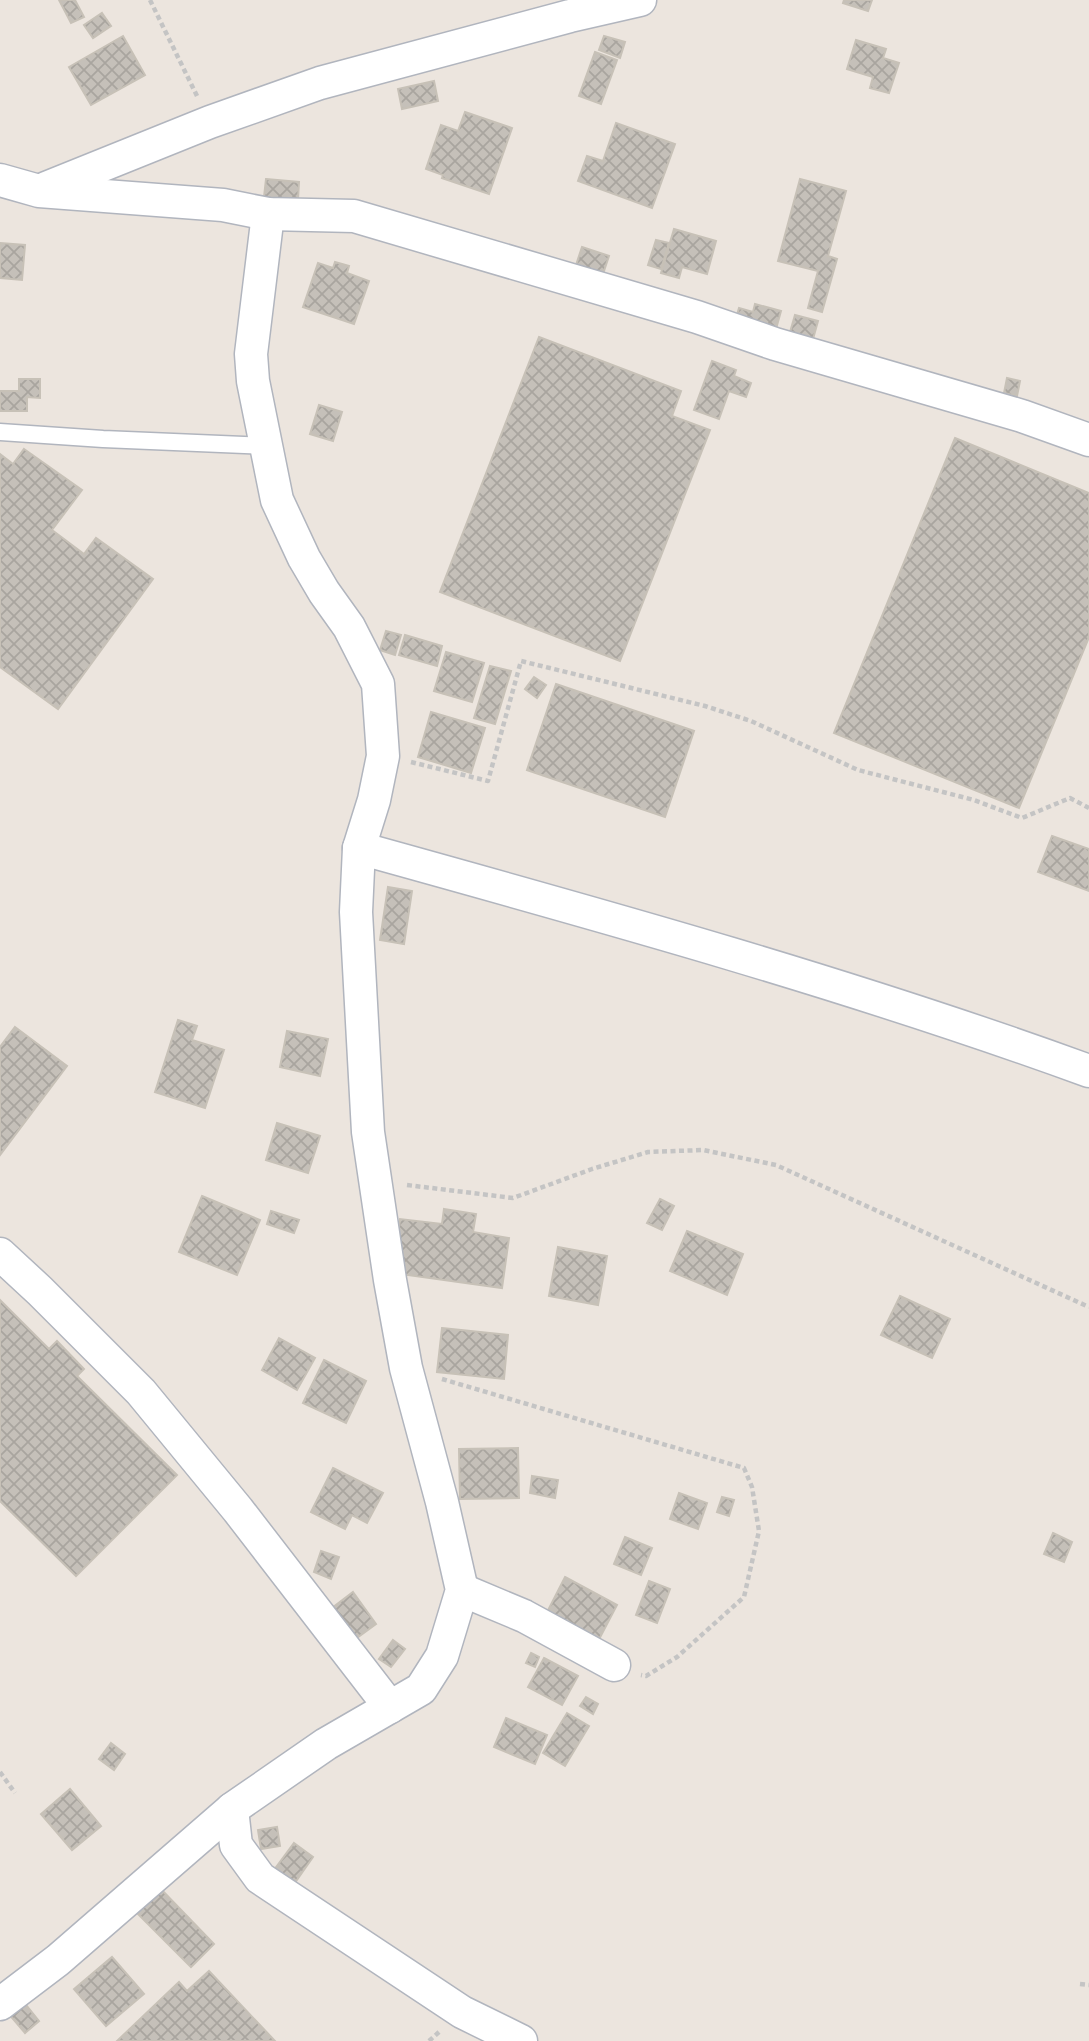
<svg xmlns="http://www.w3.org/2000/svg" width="1089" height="2041" viewBox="0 0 1089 2041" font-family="'Archivo Narrow',sans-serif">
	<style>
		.building { fill: url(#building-cross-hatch); stroke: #c7c1b7; stroke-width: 2 }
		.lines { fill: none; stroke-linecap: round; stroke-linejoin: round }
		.lane-casing { stroke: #b1b5be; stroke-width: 19 }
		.street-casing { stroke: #b1b5be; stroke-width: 35 }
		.path { stroke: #c4c4c4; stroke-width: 4.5; stroke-dasharray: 5 3.5; stroke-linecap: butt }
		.lane { stroke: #fff; stroke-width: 16 }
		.street { stroke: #fff; stroke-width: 32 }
	</style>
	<defs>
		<pattern id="building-cross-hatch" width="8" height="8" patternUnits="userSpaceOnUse" patternTransform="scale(1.75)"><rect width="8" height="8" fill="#c5c0b9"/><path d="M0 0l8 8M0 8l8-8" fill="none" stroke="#a9a59f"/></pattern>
	</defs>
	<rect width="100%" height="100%" fill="#ece5de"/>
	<g class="building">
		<path d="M 59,0 L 75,0 L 84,17 L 71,23 Z"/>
		<path d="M 844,0 L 872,0 L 868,11 L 843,3 Z"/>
		<path d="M 102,13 L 111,26 L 93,38 L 84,25 Z"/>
		<path d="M 123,36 L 145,75 L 91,105 L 69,67 Z"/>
		<path d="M 604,36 L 625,42 L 620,58 L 599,50 Z"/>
		<path d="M 856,40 L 886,49 L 883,58 L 899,63 L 889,93 L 870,88 L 873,77 L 847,69 Z"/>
		<path d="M 595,52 L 617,60 L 601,104 L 579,96 Z"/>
		<path d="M 434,81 L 438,101 L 402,109 L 398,89 Z"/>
		<path d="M 465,112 L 512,128 L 489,194 L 442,178 L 443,175 L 426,169 L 441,125 L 458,131 Z"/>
		<path d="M 616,123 L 675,144 L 652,208 L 578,181 L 587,156 L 603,161 Z"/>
		<path d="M 266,179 L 299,182 L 298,200 L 264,197 Z"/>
		<path d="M 800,179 L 846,191 L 828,256 L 837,259 L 822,312 L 808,308 L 818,271 L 778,261 Z"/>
		<path d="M 674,229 L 716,241 L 707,274 L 682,267 L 679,278 L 661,273 Z"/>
		<path d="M 656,240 L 669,243 L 661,269 L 648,265 Z"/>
		<path d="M 0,243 L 25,245 L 22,280 L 0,278 Z"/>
		<path d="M 582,247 L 609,256 L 602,277 L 575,268 Z"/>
		<path d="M 335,262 L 349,266 L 347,273 L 369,281 L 354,324 L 303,307 L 318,263 L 333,268 Z"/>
		<path d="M 755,304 L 781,311 L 776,329 L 736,318 L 739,308 L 753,312 Z"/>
		<path d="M 795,315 L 818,321 L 813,339 L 790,332 Z"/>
		<path d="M 539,337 L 681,391 L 672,416 L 710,430 L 620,661 L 440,592 Z"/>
		<path d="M 712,361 L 736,370 L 734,376 L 751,383 L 746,397 L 729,391 L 719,419 L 694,410 Z"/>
		<path d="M 1007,378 L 1020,381 L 1017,396 L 1004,393 Z"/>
		<path d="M 19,379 L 40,379 L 40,398 L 27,397 L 27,411 L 0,411 L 0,391 L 19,391 Z"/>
		<path d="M 319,405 L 342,412 L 333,441 L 310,434 Z"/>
		<path d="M 955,438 L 1089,493 L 1089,637 L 1019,808 L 834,733 Z"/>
		<path d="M 24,449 L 82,490 L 52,530 L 84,554 L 96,538 L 153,579 L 58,709 L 0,667 L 0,454 L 13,464 Z"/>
		<path d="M 386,631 L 401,635 L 395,655 L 380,650 Z"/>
		<path d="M 405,635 L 442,646 L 437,666 L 399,655 Z"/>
		<path d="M 446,652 L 484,663 L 472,702 L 434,691 Z"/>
		<path d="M 490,666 L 511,671 L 495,724 L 474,718 Z"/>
		<path d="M 534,677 L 546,685 L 537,698 L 525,689 Z"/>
		<path d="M 556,684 L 694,731 L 665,817 L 527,770 Z"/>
		<path d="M 431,712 L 485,728 L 471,773 L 418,757 Z"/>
		<path d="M 1052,836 L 1089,849 L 1089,891 L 1038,872 Z"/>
		<path d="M 388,887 L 412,891 L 404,944 L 380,940 Z"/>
		<path d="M 178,1020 L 197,1026 L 192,1040 L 224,1050 L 205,1108 L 155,1092 Z"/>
		<path d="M 15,1027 L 67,1066 L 0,1155 L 0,1047 Z"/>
		<path d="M 287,1031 L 328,1039 L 320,1076 L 280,1067 Z"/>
		<path d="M 277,1123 L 320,1136 L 308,1173 L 266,1160 Z"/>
		<path d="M 202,1196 L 260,1220 L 237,1275 L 179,1252 Z"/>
		<path d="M 660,1199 L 674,1206 L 662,1230 L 647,1223 Z"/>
		<path d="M 444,1209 L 476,1214 L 473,1232 L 509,1238 L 502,1288 L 393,1273 L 400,1219 L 442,1224 Z"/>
		<path d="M 271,1211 L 299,1220 L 294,1233 L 267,1224 Z"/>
		<path d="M 687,1231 L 743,1254 L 727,1295 L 670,1271 Z"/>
		<path d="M 558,1247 L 607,1256 L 598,1305 L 549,1296 Z"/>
		<path d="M 900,1296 L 950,1319 L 932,1358 L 881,1335 Z"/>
		<path d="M 0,1300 L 49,1349 L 57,1341 L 84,1369 L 77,1376 L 177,1475 L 76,1576 L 0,1501 Z"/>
		<path d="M 442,1328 L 508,1335 L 504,1379 L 437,1372 Z"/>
		<path d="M 279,1338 L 315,1358 L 297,1390 L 262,1370 Z"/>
		<path d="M 324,1360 L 366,1381 L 346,1423 L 303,1403 Z"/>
		<path d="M 518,1448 L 519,1498 L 460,1499 L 459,1449 Z"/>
		<path d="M 333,1468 L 383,1493 L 367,1523 L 352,1515 L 345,1529 L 311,1512 Z"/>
		<path d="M 532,1476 L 558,1480 L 555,1498 L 530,1493 Z"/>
		<path d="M 679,1493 L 707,1503 L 698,1529 L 670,1519 Z"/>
		<path d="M 722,1497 L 734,1500 L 729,1516 L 717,1512 Z"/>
		<path d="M 1053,1533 L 1072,1542 L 1064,1562 L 1044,1554 Z"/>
		<path d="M 625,1537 L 652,1548 L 641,1575 L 614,1564 Z"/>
		<path d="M 321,1551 L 339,1557 L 331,1579 L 314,1572 Z"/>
		<path d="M 565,1577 L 617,1605 L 594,1649 L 542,1622 Z"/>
		<path d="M 649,1581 L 670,1589 L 657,1623 L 636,1615 Z"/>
		<path d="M 353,1592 L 376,1624 L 354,1640 L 332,1608 Z"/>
		<path d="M 393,1640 L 405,1649 L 391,1667 L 379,1659 Z"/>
		<path d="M 531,1653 L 539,1657 L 535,1667 L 526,1663 Z"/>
		<path d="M 544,1658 L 578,1676 L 562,1705 L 528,1687 Z"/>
		<path d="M 586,1697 L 598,1704 L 593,1714 L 580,1706 Z"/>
		<path d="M 567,1713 L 589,1726 L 565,1766 L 543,1753 Z"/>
		<path d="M 506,1718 L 547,1735 L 535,1764 L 494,1747 Z"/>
		<path d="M 111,1743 L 125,1754 L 114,1770 L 99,1759 Z"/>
		<path d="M 70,1789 L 101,1826 L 72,1850 L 41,1814 Z"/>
		<path d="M 277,1827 L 280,1846 L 261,1849 L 258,1830 Z"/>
		<path d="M 294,1843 L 313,1857 L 294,1884 L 274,1870 Z"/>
		<path d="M 156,1884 L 214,1944 L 191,1967 L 132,1908 Z"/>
		<path d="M 112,1957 L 144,1994 L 106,2026 L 74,1989 Z"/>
		<path d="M 209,1971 L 275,2041 L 117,2041 L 179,1982 L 187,1991 Z"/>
		<path d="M 22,2000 L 39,2021 L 25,2033 L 7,2012 Z"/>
	</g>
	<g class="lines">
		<defs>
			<path id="lane" d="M 0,432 L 103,439 L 265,446"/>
			<g id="street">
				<path d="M 0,180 L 39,191 L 223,205 L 268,214 L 354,216 L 697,317 L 775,344 L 1022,416 L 1089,440"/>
				<path d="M 46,188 L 210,122 L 320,83 L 570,16 L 640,0"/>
				<path d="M 268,214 L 251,354 L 253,381 L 277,500 L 304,558 L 324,592 L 349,627 L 378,684 L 383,756 L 374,800 L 359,848 L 356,912 L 368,1132 L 390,1280 L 406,1368 L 442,1502 L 462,1590 L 442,1656 L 421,1689 L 326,1744 L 232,1809 L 236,1845 L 260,1878 L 462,2012 L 521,2041"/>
				<path d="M 359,848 C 604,916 850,984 1089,1071"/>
				<path d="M 0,1254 L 40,1291 L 141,1392 L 238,1510 L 390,1707"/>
				<path d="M 462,1590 L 524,1616 L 614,1665"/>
				<path d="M 0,2004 L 58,1960 L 232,1809"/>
			</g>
		</defs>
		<use href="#lane" class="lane-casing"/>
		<use href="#street" class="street-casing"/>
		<g class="path">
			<path d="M 150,0 L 197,96"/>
			<path d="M 411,762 L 488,781 L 521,661 L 705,706 L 751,721 L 858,770 L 974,800 L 1022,818 L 1070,798 L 1089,808"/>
			<path d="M 407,1185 L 513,1198 L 592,1169 L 648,1152 L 703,1150 L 776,1165 L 1089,1307"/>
			<path d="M 442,1379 L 744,1468 L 752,1487 L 759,1531 L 744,1597 L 677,1657 L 646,1676 L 641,1675"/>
			<path d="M 0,1772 L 15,1793"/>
			<path d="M 1080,1984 L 1089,1985"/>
			<path d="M 429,2041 L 439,2032"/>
		</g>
		<use href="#lane" class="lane"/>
		<use href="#street" class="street"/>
	</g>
</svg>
